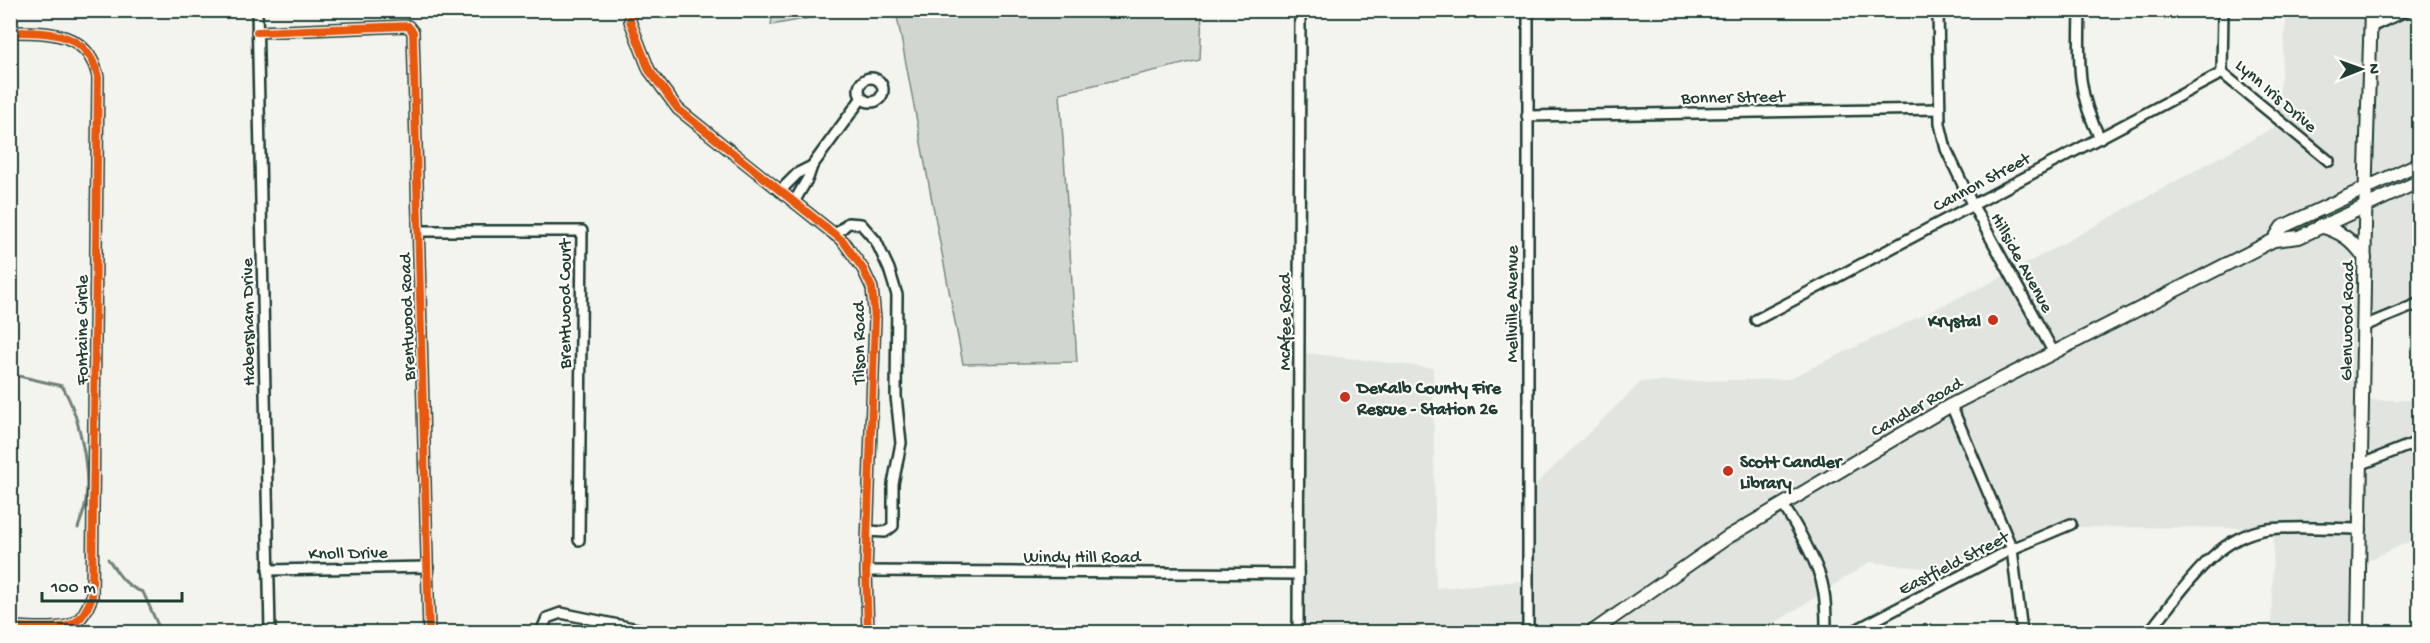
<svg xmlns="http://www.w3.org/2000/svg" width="2430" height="643" viewBox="0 0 2430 643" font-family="'Gochi Hand',sans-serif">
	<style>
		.built { fill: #e2e5df }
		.green { fill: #d1d6d1; stroke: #788a82; stroke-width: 1.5 }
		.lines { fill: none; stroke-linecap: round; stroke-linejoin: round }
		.stream { stroke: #6e8179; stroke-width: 3 }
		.minor-casing { stroke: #1f3d34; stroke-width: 14 }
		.major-casing { stroke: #1f3d34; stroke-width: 16 }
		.minor { stroke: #fdfcf7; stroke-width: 9 }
		.major { stroke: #fdfcf7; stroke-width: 12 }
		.cycleway-casing { stroke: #fdfcf7; stroke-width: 11 }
		.cycleway { stroke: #e8590c; stroke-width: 8 }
		.poi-dot { fill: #c8321e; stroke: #fdfcf7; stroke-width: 2 }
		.labels { text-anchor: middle; stroke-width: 4.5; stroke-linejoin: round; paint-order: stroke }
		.street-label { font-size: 18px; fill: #1f3d34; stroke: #fdfcf7 }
		.poi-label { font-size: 18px; font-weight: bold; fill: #1f3d34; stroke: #fdfcf7; text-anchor: start }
	</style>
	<rect width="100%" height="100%" fill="#f4f4ef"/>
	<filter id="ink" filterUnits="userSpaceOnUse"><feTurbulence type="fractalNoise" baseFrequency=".0167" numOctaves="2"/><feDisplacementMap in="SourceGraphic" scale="12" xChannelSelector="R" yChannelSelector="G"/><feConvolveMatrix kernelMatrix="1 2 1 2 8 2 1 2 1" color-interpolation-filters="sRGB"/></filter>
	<g filter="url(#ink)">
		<path class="built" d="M 2287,11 L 2419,11 L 2419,302 L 2371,321 L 2368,400 L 2419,400 L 2419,537 L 2365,562 L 2362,632 L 2271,632 L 2274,528 L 2059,527 L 1956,572 L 1870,562 L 1761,632 L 1297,632 L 1297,352 L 1433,368 L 1436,588 L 1534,580 L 1532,488 L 1641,382 L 1788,379 L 2000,278 L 2276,126 Z"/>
		<g class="green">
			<path d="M 773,11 L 773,10 L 848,11 L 771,25 Z"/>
			<path d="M 896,11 L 1202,11 L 1200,60 L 1060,93 L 1077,362 L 963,364 Z"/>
		</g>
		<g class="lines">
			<g class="stream">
				<path d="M 10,374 L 62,386 C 79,413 90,468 86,500 C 85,510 81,519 78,528"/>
				<path d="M 108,559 C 118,573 125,587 143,592 L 161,632"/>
			</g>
			<defs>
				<g id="minor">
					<path d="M 257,10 L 270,632"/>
					<path d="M 631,10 L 630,21 L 649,70 L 678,109 L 843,241 L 863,269 L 872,288 L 875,319 L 866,571 L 868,632"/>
					<path d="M 1528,10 L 1528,632"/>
					<path d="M 1938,10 L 1940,124 L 1946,149 L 1972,204 L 2054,353"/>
					<path d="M 2080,10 C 2079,61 2076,92 2100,138"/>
					<path d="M 2223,10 L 2222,73 L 2329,161"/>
					<path d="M 2371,27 L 2408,10"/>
					<path d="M 10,32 C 49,32 88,31 98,77 L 92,597 C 88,606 85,615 77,621 C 64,632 28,627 10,627"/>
					<path d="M 257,32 L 408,26 L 413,32 L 429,632"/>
					<circle cx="871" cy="90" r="12"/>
					<path d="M 1527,116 L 1939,109"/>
					<path d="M 780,191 L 798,173 L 812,166"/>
					<path d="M 794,202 L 808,178 L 812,166 L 861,99"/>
					<path d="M 418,231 L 582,231 L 579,540"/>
					<path d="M 835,235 L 848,223 L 861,224 L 876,241 L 889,269 L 897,295 L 896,396 L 901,443 L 893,484 L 893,526 L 885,532 L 868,531"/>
					<path d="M 1756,320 L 2222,73"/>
					<path d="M 2364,326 L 2420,303"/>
					<path d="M 1951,405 L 2012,549 L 2022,632"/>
					<path d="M 2362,464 L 2420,441"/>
					<path d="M 1783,505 C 1797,527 1811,551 1820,576 C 1826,594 1826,614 1826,632"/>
					<path d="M 268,570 L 428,567"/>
					<path d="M 866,571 L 1298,574"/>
					<path d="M 541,632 L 547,618 L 561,613 L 652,632"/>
					<path d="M 1298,632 L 1300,10"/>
					<path d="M 1852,632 L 2012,549 L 2071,524"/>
					<path d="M 2149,632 C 2181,593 2214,536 2268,529 C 2298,526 2330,529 2361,529"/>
				</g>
				<g id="major">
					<path d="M 2320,226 C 2342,232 2352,240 2365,258"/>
					<path d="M 2274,240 L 2282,227 L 2420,163"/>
					<path d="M 1592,632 L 1728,537 L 1951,405 L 2274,240 L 2299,237 L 2420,181"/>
					<path d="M 2358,632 L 2366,169 L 2371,10"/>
				</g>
			</defs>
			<use href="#minor" class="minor-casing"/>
			<use href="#major" class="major-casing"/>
			<use href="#minor" class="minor"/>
			<use href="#major" class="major"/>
			<defs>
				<g id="cycleway">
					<path d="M 631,10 L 630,21 L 649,70 L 678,109 L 843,241 L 863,269 L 872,288 L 875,319 L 866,571 L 868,632"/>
					<path d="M 10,32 C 49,32 88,31 98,77 L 92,597 C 88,606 85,615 77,621 C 64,632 28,627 10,627"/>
					<path d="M 257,32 L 408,26 L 413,32 L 429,632"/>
				</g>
			</defs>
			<use href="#cycleway" class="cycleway-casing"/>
			<use href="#cycleway" class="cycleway"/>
		</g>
	</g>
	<g class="poi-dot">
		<circle cx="1993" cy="320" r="6"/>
		<circle cx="1345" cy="397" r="6"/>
		<circle cx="1728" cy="471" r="6"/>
	</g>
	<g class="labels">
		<g class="street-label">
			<text transform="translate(2277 95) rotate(41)" y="6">Lynn Iris Drive</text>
			<text transform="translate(1733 96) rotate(-1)" y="6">Bonner Street</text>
			<text transform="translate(1981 181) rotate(-28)" y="6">Cannon Street</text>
			<text transform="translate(2023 262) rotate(61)" y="6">Hillside Avenue</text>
			<text transform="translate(564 304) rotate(-90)" y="6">Brentwood Court</text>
			<text transform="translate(1511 304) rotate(-90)" y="6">Mellville Avenue</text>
			<text transform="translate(406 317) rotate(-92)" y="6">Brentwood Road</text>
			<text transform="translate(2346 321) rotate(-89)" y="6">Glenwood Road</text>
			<text transform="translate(247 322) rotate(-91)" y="6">Habersham Drive</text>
			<text transform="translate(1284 322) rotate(-90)" y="6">McAfee Road</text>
			<text transform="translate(81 330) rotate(-90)" y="6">Fontaine Circle</text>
			<text transform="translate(858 343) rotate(-90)" y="6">Tilson Road</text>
			<text transform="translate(1916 406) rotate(-30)" y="6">Candler Road</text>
			<text transform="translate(348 552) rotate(-1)" y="6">Knoll Drive</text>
			<text x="1082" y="562">Windy Hill Road</text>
			<text transform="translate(1953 562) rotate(-27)" y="6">Eastfield Street</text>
		</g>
		<g class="poi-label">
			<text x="1981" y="326" text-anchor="end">Krystal</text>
			<text x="1357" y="393">DeKalb County Fire<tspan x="1357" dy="21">Rescue - Station 26</tspan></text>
			<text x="1740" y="467">Scott Candler<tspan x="1740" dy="21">Library</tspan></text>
		</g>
	</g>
	<rect width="2430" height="643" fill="none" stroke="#fdfcf7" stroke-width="36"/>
	<rect x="18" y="18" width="2394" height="607" fill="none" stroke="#1f3d34" stroke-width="2" filter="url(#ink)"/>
	<g transform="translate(2361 69) rotate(89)" stroke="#fdfcf7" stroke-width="4.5" paint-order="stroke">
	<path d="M0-4.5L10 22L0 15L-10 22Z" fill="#1f3d34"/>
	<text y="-9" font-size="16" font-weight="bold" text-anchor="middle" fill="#1f3d34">N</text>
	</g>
	<path d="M42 592v9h140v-9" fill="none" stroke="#1f3d34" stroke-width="3"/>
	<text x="51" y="592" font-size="18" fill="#1f3d34" stroke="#fdfcf7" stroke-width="4.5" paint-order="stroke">100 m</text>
</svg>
